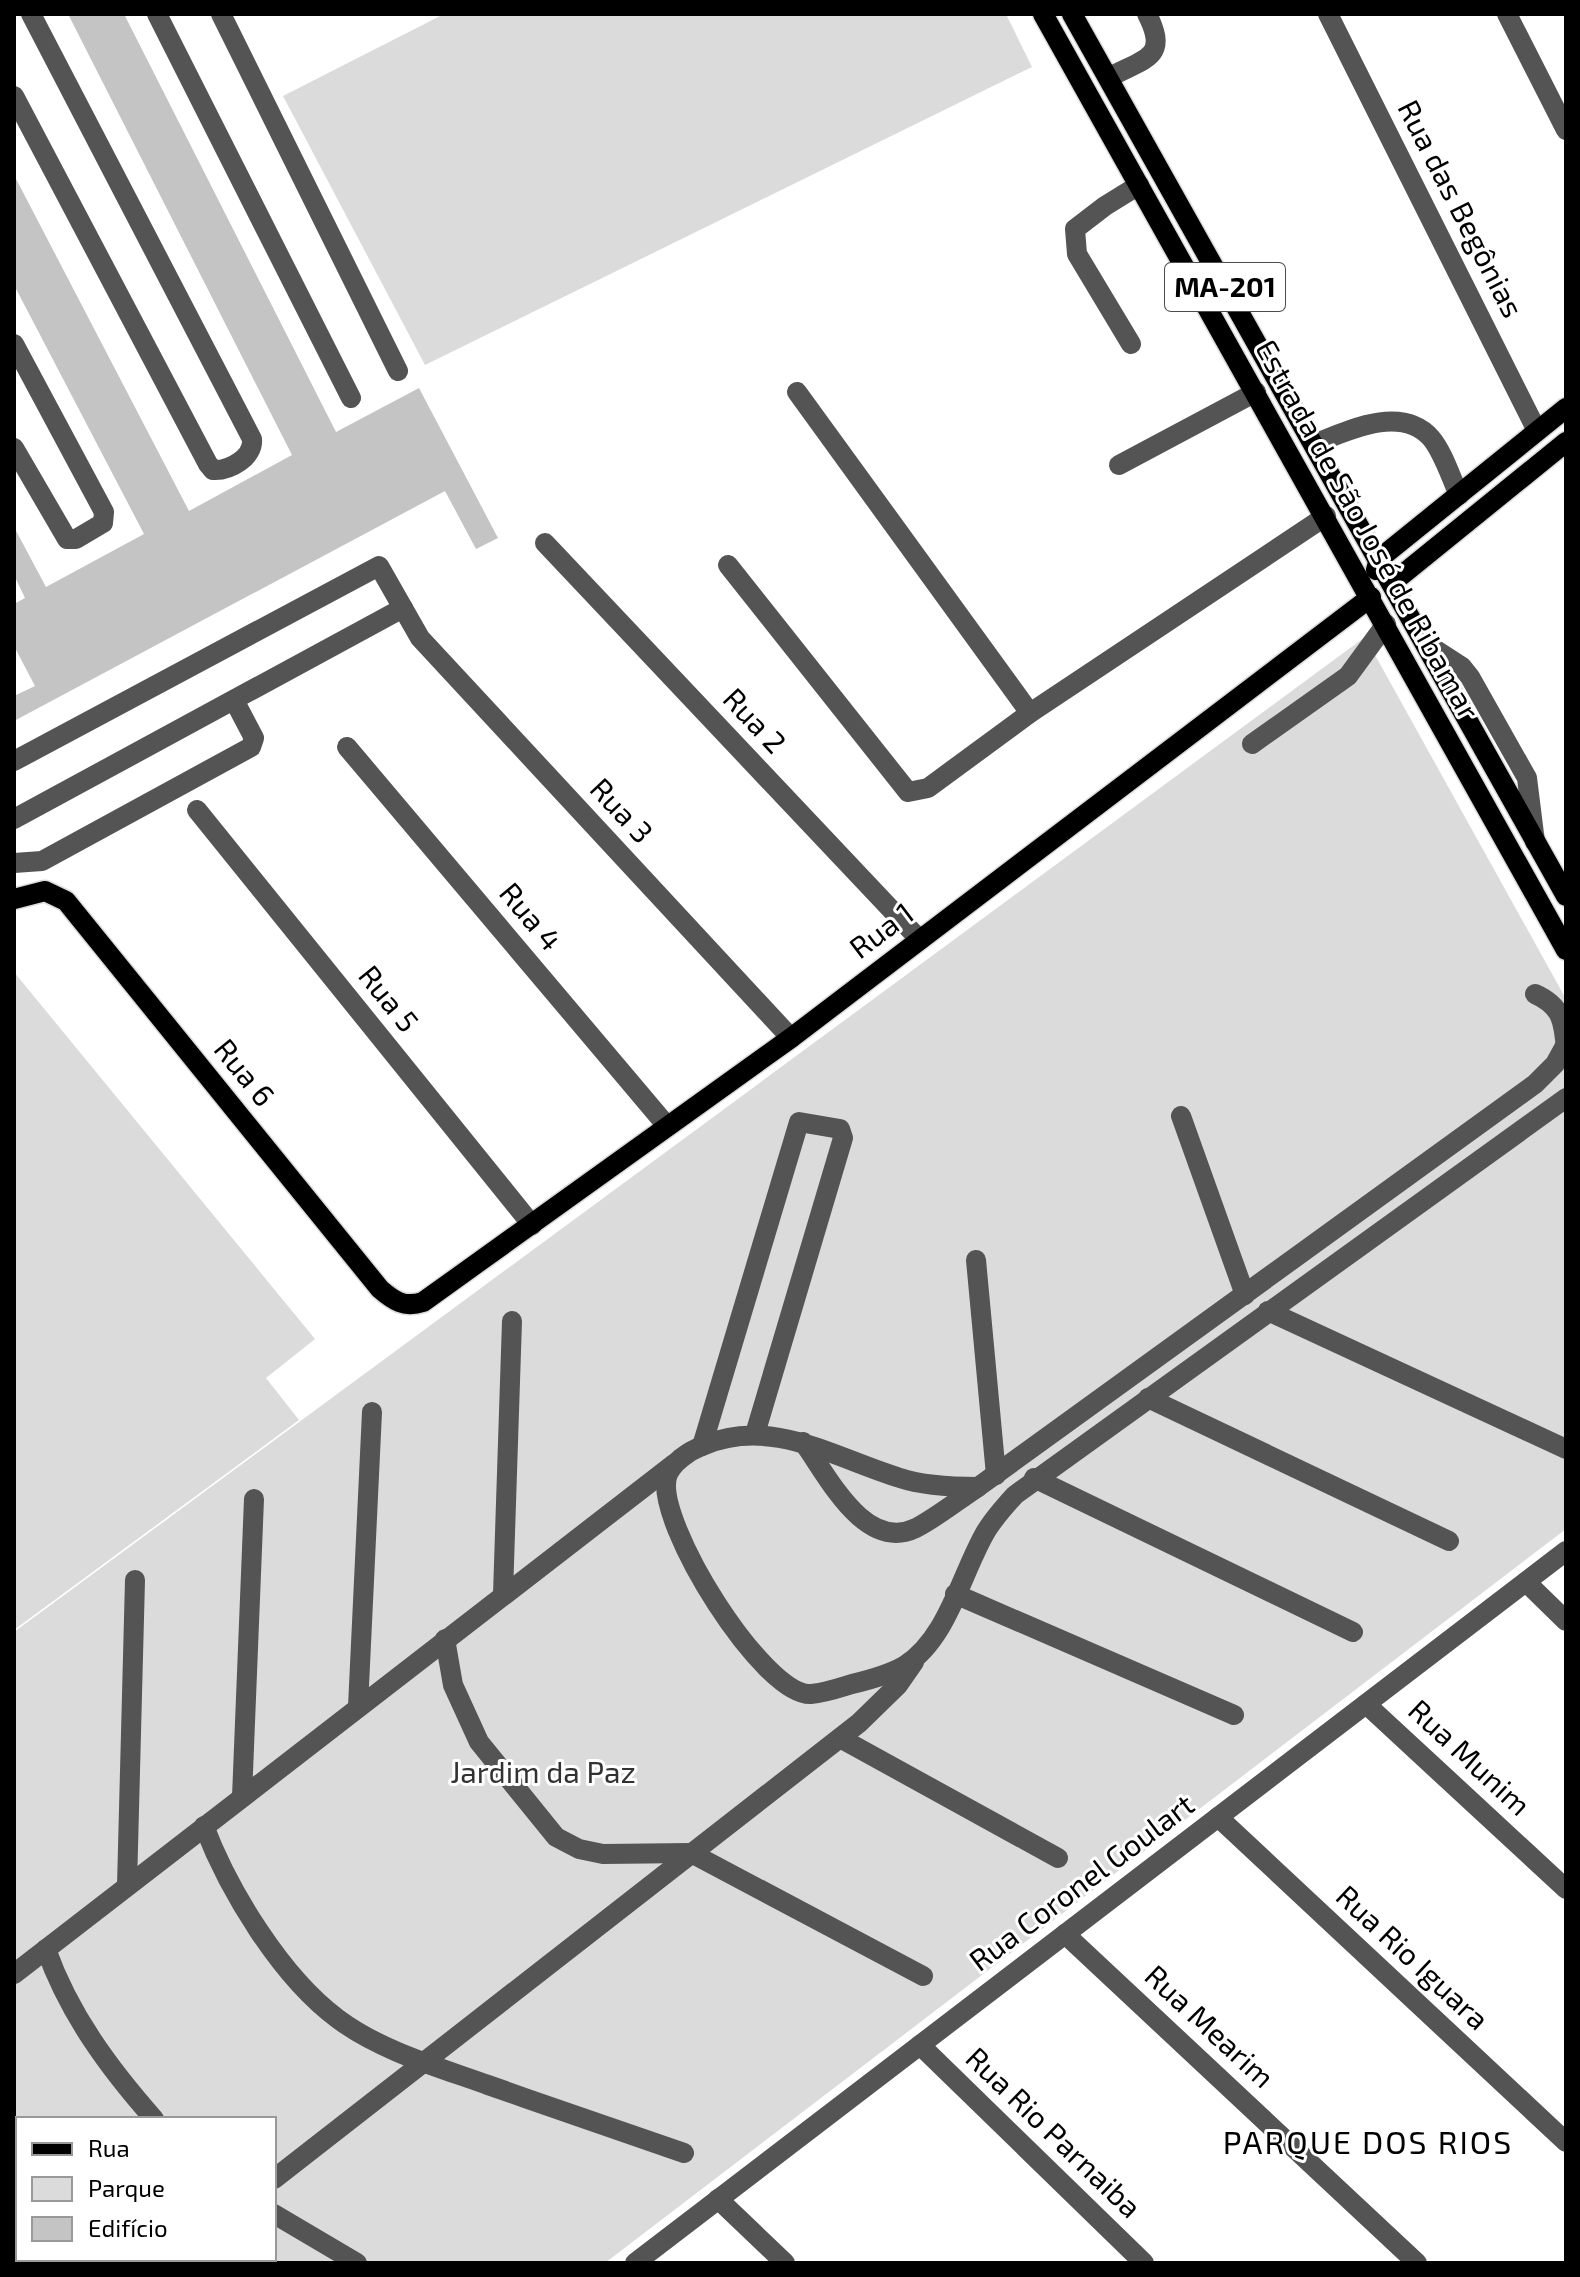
<svg xmlns="http://www.w3.org/2000/svg" width="1580" height="2277" viewBox="0 0 1580 2277" font-family="'Exo 2',sans-serif">
	<style>
		.green { fill: #dbdbdb; fill-rule: evenodd }
		.building { fill: #c4c4c4 }
		.lines { fill: none; stroke-linecap: round; stroke-linejoin: round }
		.major-casing { stroke: #dbdbdb; stroke-width: 23 }
		.minor { stroke: #545454; stroke-width: 20 }
		.major { stroke: #000; stroke-width: 20 }
		.labels { text-anchor: middle; stroke-width: 6; stroke-linejoin: round; paint-order: stroke }
		.shield { fill: #fff; stroke: #4c4c4c; stroke-width: 2 }
		.shield-label { font-size: 28px; font-weight: bold; fill: #000 }
		.street-label { font-size: 30px; fill: #000; stroke: #fff }
		.park-label { font-size: 30px; fill: #323232; stroke: #fff }
		.neighbourhood-label { font-size: 32px; letter-spacing: 2px; fill: #000; stroke: #fff }
	</style>
	<rect width="100%" height="100%" fill="#fff"/>
	<g class="green">
		<path d="M 444,14 L 1006,14 L 1032,67 L 425,365 L 283,96 Z"/>
		<path d="M 1365,637 L 1566,999 L 1566,1529 L 605,2263 L 14,2263 L 14,1632 ZM 18,2119 L 274,2119 L 274,2259 L 18,2259 Z"/>
		<path d="M 14,972 L 315,1339 L 266,1378 L 299,1420 L 14,1630 Z"/>
	</g>
	<path class="building" d="M 68,14 L 124,14 L 336,432 L 419,388 L 498,538 L 476,549 L 445,491 L 14,721 L 14,696 L 35,686 L 14,646 L 14,604 L 25,598 L 14,575 L 14,527 L 46,587 L 144,534 L 14,285 L 14,175 L 189,511 L 292,455 Z"/>
	<g class="lines">
		<defs>
			<g id="major">
				<path d="M 1043,14 L 1566,950"/>
				<path d="M 1072,14 L 1566,896"/>
				<path d="M 1376,570 L 1379,559 L 1566,408"/>
				<path d="M 1392,583 L 1566,442"/>
				<path d="M 14,899 L 45,891 L 66,901 L 380,1289 C 394,1301 404,1308 423,1302 L 791,1038 L 1371,597"/>
			</g>
		</defs>
		<use href="#major" class="major-casing"/>
		<g class="minor">
			<path d="M 157,14 L 351,398"/>
			<path d="M 221,14 L 398,371"/>
			<path d="M 1328,14 L 1537,431"/>
			<path d="M 1507,14 L 1566,130"/>
			<path d="M 1108,78 C 1144,58 1170,59 1147,14"/>
			<path d="M 14,96 L 208,464 L 213,470 C 230,471 254,457 252,439 L 31,14"/>
			<path d="M 14,344 L 104,512 L 103,523 L 76,539 L 67,539 L 14,448"/>
			<path d="M 1131,344 L 1077,254 L 1075,229 L 1105,206 L 1139,185"/>
			<path d="M 797,392 L 1030,713"/>
			<path d="M 1314,444 C 1347,431 1401,404 1431,438 C 1443,452 1451,478 1459,495"/>
			<path d="M 1119,465 L 1256,392"/>
			<path d="M 545,543 L 920,940"/>
			<path d="M 728,565 L 908,792 L 928,788 L 1030,713 L 1326,516"/>
			<path d="M 1425,643 L 1462,667 L 1470,677 L 1527,778 L 1535,842"/>
			<path d="M 1252,744 L 1348,676 L 1386,624"/>
			<path d="M 347,747 L 667,1126"/>
			<path d="M 14,761 L 379,566 L 420,638 L 791,1038"/>
			<path d="M 197,810 L 532,1225"/>
			<path d="M 14,819 L 403,608"/>
			<path d="M 14,863 L 42,861 L 251,747 L 254,738 L 234,700"/>
			<path d="M 1535,994 C 1562,1006 1564,1022 1566,1050"/>
			<path d="M 1566,1044 L 1555,1064 L 1535,1084 L 978,1487 C 952,1487 924,1486 900,1478 C 834,1458 772,1416 702,1446 C 689,1451 671,1463 667,1477 C 655,1523 764,1697 811,1694 C 825,1693 839,1688 852,1684 C 869,1680 888,1675 904,1666 C 947,1640 961,1575 985,1533 C 993,1519 1004,1507 1015,1495 L 1566,1098"/>
			<path d="M 1181,1116 L 1245,1295"/>
			<path d="M 976,1260 L 996,1475"/>
			<path d="M 1268,1311 L 1566,1449"/>
			<path d="M 1148,1398 L 1449,1541"/>
			<path d="M 803,1442 C 827,1474 864,1553 916,1528 C 937,1517 958,1500 978,1487"/>
			<path d="M 702,1446 L 799,1122 L 840,1129 L 843,1138 L 755,1434"/>
			<path d="M 1034,1478 L 1353,1632"/>
			<path d="M 1526,1582 L 1566,1621"/>
			<path d="M 503,1594 L 512,1321"/>
			<path d="M 955,1594 L 1234,1715"/>
			<path d="M 445,1639 L 453,1685 L 479,1742 L 556,1837 L 579,1849 L 603,1854 L 691,1853 L 923,1976"/>
			<path d="M 1366,1704 L 1566,1889"/>
			<path d="M 358,1707 L 372,1412"/>
			<path d="M 840,1738 L 1058,1858"/>
			<path d="M 242,1797 L 254,1499"/>
			<path d="M 1218,1817 L 1566,2142"/>
			<path d="M 204,1826 C 229,1891 281,1977 338,2019 C 381,2051 438,2067 488,2085 C 553,2108 618,2130 684,2153"/>
			<path d="M 127,1886 L 135,1580"/>
			<path d="M 1065,1934 L 1417,2263"/>
			<path d="M 46,1949 C 69,2014 109,2068 154,2119"/>
			<path d="M 14,1974 L 674,1464"/>
			<path d="M 920,2045 L 1144,2263"/>
			<path d="M 274,2179 L 859,1723 L 898,1685 L 914,1662"/>
			<path d="M 718,2199 L 785,2263"/>
			<path d="M 274,2214 L 357,2263"/>
			<path d="M 165,2263 L 170,2259"/>
			<path d="M 635,2263 L 1566,1551"/>
		</g>
		<use href="#major" class="major"/>
	</g>
	<g class="labels">
		<rect class="shield" x="1165" y="263" width="120" height="48" rx="6"/>
		<g class="shield-label">
			<text x="1225" y="297">MA-201</text>
		</g>
		<g class="street-label">
			<text transform="translate(1460 209) rotate(63)" y="10">Rua das Begônias</text>
			<text transform="translate(1367 530) rotate(61)" y="10">Estrada de São José de Ribamar</text>
			<text transform="translate(754 721) rotate(47)" y="10">Rua 2</text>
			<text transform="translate(621 811) rotate(47)" y="10">Rua 3</text>
			<text transform="translate(530 917) rotate(50)" y="10">Rua 4</text>
			<text transform="translate(882 931) rotate(-37)" y="10">Rua 1</text>
			<text transform="translate(388 999) rotate(51)" y="10">Rua 5</text>
			<text transform="translate(244 1073) rotate(51)" y="10">Rua 6</text>
			<text transform="translate(1469 1758) rotate(43)" y="10">Rua Munim</text>
			<text transform="translate(1082 1883) rotate(-37)" y="10">Rua Coronel Goulart</text>
			<text transform="translate(1412 1958) rotate(43)" y="10">Rua Rio Iguara</text>
			<text transform="translate(1209 2027) rotate(43)" y="10">Rua Mearim</text>
			<text transform="translate(1053 2133) rotate(44)" y="10">Rua Rio Parnaiba</text>
		</g>
		<g class="park-label">
			<text x="543" y="1783">Jardim da Paz</text>
		</g>
		<g class="neighbourhood-label">
			<text x="1368" y="2154">PARQUE DOS RIOS</text>
		</g>
	</g>
	<rect width="1580" height="2277" fill="none" stroke="#000000" stroke-width="32"/>
	<rect x="16" y="2117" width="260" height="144" fill="#ffffff" stroke="#999999" stroke-width="2"/>
	<rect x="32" y="2143" width="40" height="12" fill="#000000" stroke="#999999" stroke-width="2"/>
	<text x="88" y="2157" font-size="24" fill="#000000">Rua</text>
	<rect x="32" y="2177" width="40" height="24" fill="#dbdbdb" stroke="#999999" stroke-width="2"/>
	<text x="88" y="2197" font-size="24" fill="#000000">Parque</text>
	<rect x="32" y="2217" width="40" height="24" fill="#c4c4c4" stroke="#999999" stroke-width="2"/>
	<text x="88" y="2237" font-size="24" fill="#000000">Edifício</text>
</svg>
